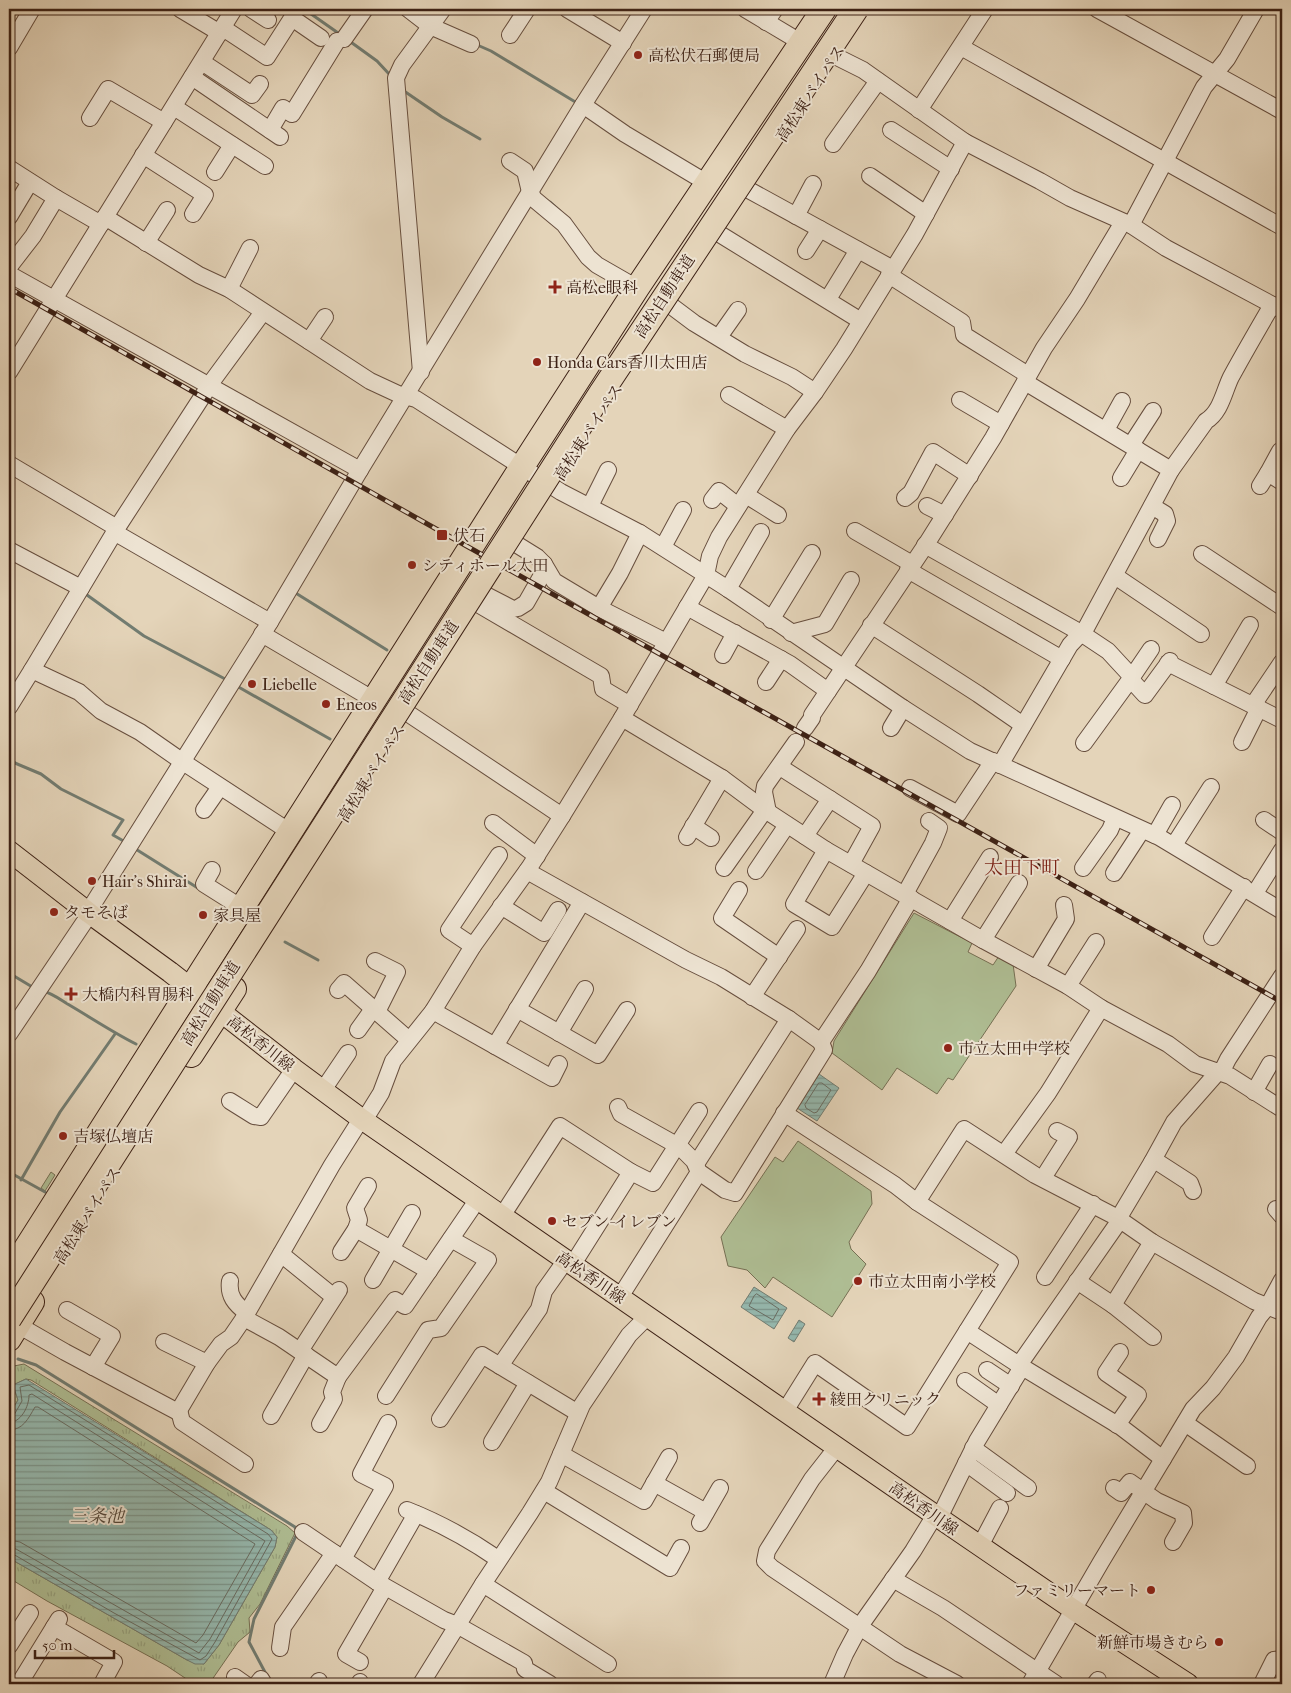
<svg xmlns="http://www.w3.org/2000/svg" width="1291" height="1693" viewBox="0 0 1291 1693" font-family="'IM FELL French Canon','Noto Serif JP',serif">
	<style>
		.grass { fill: url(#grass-tufts); stroke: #767054 }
		.pitch { fill: #afbe94; stroke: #767054 }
		.water { fill: url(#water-rules); stroke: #727c71 }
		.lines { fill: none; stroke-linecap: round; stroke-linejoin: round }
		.shore { stroke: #696c62; stroke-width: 1 }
		.stream { stroke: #727c71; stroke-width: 3 }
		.minor-casing { stroke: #674e3e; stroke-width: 18 }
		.major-casing { stroke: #3d2115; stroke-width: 22 }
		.highway-casing { stroke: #3d2115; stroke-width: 26 }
		.minor { stroke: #ede3d2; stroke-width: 16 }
		.major { stroke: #e4d4b9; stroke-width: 20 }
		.highway { stroke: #e4d4b9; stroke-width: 24 }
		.rail-casing { stroke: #3d2115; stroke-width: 5 }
		.rail { stroke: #ede3d2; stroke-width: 3; stroke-dasharray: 9; stroke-linecap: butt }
		.highway-bridge-casing { stroke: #3d2115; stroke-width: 26; stroke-linecap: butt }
		.highway-bridge { stroke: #e4d4b9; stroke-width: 24 }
		.poi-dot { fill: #8f2418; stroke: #ede3d2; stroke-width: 2 }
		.labels { text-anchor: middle; stroke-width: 4; stroke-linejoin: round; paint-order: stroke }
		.poi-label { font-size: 16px; fill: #3d2115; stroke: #ede3d2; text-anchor: start }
		.street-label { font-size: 16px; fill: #3d2115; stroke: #ede3d2 }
		.water-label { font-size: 18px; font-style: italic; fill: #53473b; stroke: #ede3d2 }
		.quarter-label { font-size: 19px; fill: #7a1f14; stroke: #ede3d2 }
	</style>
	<defs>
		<pattern id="grass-tufts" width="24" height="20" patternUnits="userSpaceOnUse" patternTransform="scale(1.25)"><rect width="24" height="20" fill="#afbe94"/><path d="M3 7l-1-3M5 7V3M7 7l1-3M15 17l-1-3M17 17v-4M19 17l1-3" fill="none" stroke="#97a37f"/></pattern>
		<pattern id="water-rules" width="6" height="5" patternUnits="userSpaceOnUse" patternTransform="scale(1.25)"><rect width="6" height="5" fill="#95b8ae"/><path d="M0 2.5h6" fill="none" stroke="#7b958c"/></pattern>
	</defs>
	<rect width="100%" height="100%" fill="#e4d4b9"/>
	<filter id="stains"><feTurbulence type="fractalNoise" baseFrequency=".004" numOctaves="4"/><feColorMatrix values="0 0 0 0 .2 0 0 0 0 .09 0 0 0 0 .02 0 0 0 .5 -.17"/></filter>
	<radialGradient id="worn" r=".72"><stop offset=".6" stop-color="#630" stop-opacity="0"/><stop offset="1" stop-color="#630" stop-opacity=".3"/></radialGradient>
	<g class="grass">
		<path d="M 51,1172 L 55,1175 L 45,1191 L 41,1188 Z"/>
		<path d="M 24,1364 L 287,1526 L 295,1533 L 260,1604 L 249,1618 L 250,1632 L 238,1642 L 209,1684 L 194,1684 L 167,1666 L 47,1601 L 9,1578 L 9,1558 L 187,1660 L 204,1664 L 219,1645 L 275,1547 L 277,1537 L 271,1530 L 31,1380 L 26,1379 L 13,1385 L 18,1400 L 9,1415 L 9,1367 Z"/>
	</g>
	<g class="pitch">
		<path d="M 914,913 L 972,943 L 968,952 L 993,965 L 999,956 L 1013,964 L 1016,986 L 953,1080 L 948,1078 L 937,1094 L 897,1068 L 882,1090 L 832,1053 L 834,1041 Z"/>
		<path d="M 798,1141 L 871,1191 L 872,1204 L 849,1242 L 851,1249 L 866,1264 L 832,1317 L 773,1277 L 765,1288 L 747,1270 L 728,1266 L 721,1237 L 775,1157 L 783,1162 Z"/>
	</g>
	<g class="water">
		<path d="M 819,1074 L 839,1088 L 817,1121 L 797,1108 Z"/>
		<path d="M 754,1287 L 787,1308 L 774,1329 L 741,1307 Z"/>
		<path d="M 799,1320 L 805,1324 L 794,1342 L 788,1338 Z"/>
		<path d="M 26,1379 L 271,1530 L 277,1537 L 275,1547 L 219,1645 L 204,1664 L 195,1664 L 187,1660 L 9,1558 L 9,1415 L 18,1400 L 13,1385 Z"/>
	</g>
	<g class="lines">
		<g class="shore">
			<path d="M 819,1083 L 822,1083 L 831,1090 L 817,1112 L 814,1113 L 806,1108 L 805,1105 Z"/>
			<path d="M 757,1294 L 779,1309 L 773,1320 L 749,1306 L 754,1296 Z"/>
			<path d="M 9,1417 L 14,1415 L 22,1401 L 20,1387 L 29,1385 L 268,1534 L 272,1539 L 215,1642 L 206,1656 L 200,1660 L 114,1613 L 13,1554 L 9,1554"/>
			<path d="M 9,1423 C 21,1422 29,1407 29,1395 L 32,1394 L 265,1541 L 210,1639 L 199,1653 L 16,1549 L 9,1547"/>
			<path d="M 9,1430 C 23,1430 28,1419 35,1407 L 38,1407 L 255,1544 L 203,1635 L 196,1643 L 20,1542 L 9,1540"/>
		</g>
		<g class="stream">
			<path d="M 304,9 L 341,35"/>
			<path d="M 348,40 L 377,61 L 390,75"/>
			<path d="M 475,44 L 491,51 L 577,103"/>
			<path d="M 404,91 L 442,117 L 480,139"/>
			<path d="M 550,202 L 560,211"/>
			<path d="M 294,592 L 387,650"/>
			<path d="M 87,595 L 144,636 L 227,680"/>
			<path d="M 235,685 L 330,739"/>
			<path d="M 9,758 L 15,763 L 41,774 L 61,789 L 123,820 L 113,835 L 127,843"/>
			<path d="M 134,848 L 201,890"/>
			<path d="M 285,942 L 318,960"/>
			<path d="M 9,973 L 34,988"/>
			<path d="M 43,991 C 54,994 62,1001 71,1006 C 93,1019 114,1033 136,1044"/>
			<path d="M 9,1172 L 45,1192"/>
			<path d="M 21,1180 L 60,1112 L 115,1034"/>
			<path d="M 18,1359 L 36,1365 L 295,1527 L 297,1534 L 254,1619 L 249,1642 L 266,1674"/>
		</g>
		<defs>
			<g id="minor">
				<path d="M 180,9 L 220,33"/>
				<path d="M 251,9 L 268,20"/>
				<path d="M 408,9 L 430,26 L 471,44"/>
				<path d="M 567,9 L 623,43"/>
				<path d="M 745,9 L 802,43"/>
				<path d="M 1097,9 L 1282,111"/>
				<path d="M 766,22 L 775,9"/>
				<path d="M 223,28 L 267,57 L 292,18 L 321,38"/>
				<path d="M 510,35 L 527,9"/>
				<path d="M 344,39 L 365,9"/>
				<path d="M 961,47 L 1282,227"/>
				<path d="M 9,48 L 32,9"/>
				<path d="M 835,56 L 863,70 L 965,142 L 1040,181 L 1070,198 L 1131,225 L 1166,248 L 1282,310"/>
				<path d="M 202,62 L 252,95 L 260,84"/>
				<path d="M 192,77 L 280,137"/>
				<path d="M 583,105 L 625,134 L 707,183"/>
				<path d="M 174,107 L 265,166"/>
				<path d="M 919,110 L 985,9"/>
				<path d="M 90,118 L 108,89 L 164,122"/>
				<path d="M 270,130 L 283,108 L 292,114 L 337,41"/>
				<path d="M 891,130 L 951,169"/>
				<path d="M 833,144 L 878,81"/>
				<path d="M 143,155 L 205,195 L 193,214"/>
				<path d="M 510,161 L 525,171 L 530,192 L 534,199 L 564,224 L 588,257 L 597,265 L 637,288"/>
				<path d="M 9,168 L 56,198 L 101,224"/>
				<path d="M 215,172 L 232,145"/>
				<path d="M 870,176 L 926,214"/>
				<path d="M 747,189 L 893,269"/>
				<path d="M 796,216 L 813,184"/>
				<path d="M 9,217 L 30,182"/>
				<path d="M 105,217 L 199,275 L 229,289 L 370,381 L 398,394 L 416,399 L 561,492 L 640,533 L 728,589 L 903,708 L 970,751 L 1159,837 L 1282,911"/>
				<path d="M 1131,225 L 1204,87 L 1227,59 L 1256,9"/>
				<path d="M 718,233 L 861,321"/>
				<path d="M 146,243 L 167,210"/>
				<path d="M 806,251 L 820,229"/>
				<path d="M 9,267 L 33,236 L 56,198"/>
				<path d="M 9,274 L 360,470"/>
				<path d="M 889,275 L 962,322 L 964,335 L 1028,375"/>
				<path d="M 229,289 L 250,248"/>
				<path d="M 828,299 L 858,250"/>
				<path d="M 670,305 L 694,323 L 745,354 L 792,377 L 815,392"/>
				<path d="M 719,337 L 738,310"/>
				<path d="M 309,341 L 325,317"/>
				<path d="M 9,372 L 234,9"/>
				<path d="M 421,372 L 396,78 L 402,65 L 443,9"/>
				<path d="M 729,395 L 787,429"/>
				<path d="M 960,400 L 1001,424"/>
				<path d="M 1106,430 L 1122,401"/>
				<path d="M 1131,445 L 1153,411"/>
				<path d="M 9,464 L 117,528"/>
				<path d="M 1171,470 L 1206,421 C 1221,412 1224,391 1231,377 C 1244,353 1258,329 1272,305"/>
				<path d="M 1268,473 L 1280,451 L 1282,452"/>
				<path d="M 1121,478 L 1138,450"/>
				<path d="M 1260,486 L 1268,473 L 1282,482"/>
				<path d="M 746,495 L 778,515"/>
				<path d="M 905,498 L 911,493 L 933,452 L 970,476"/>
				<path d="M 712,500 L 719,491 L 738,506"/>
				<path d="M 590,506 L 608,470"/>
				<path d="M 927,506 L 945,515"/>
				<path d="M 1152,506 L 1165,514 L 1167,521 L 1158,539"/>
				<path d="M 855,531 L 912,564"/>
				<path d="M 114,532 L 270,622"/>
				<path d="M 516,544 L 537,557 L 544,564 L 554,581 L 599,608 L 666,642"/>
				<path d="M 925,545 L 1081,633 L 1108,651 L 1132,677 L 1084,743"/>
				<path d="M 663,547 L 683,510"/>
				<path d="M 9,550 L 81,588"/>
				<path d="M 1202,554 L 1282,607"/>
				<path d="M 908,570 L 1062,659"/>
				<path d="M 1115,576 L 1201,634"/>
				<path d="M 728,589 L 761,532"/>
				<path d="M 484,594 L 513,609 L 518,608 L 526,603 L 542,575 L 544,564"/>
				<path d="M 478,604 L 601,676 L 603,689 L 630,705"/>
				<path d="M 687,607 L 790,664 L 828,691"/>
				<path d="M 599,608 L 620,573 L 640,533"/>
				<path d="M 771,620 L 812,553"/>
				<path d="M 871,625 L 978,694 L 1023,725"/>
				<path d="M 791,633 L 825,624 L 851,580"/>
				<path d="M 262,634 L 374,700"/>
				<path d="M 1151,649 L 1132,677 L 1134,683 L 1145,695 L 1170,661"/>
				<path d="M 723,655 L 735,633"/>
				<path d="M 1168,663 L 1282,720"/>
				<path d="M 32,670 L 79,692 L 101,711 L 140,732 L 183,762 L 290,832"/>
				<path d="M 766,682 L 781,659"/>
				<path d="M 1214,686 L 1250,625"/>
				<path d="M 1253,705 L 1282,662"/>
				<path d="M 9,707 L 32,670 L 117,528 L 213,380 L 263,312"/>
				<path d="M 409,714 L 562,816"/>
				<path d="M 622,718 L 722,778 L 765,810 L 826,850 L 983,940 L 1068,986 L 1101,1008 L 1168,1044 L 1195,1064 L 1230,1076 L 1282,1109"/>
				<path d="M 805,728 L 812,718 L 812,715 L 927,543 L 993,438 L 1044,348 L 1077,299 L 1123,222"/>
				<path d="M 891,728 L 903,708"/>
				<path d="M 1242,742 L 1259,708"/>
				<path d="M 1000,765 L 1070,645 L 1086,628 L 1171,470 L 1025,382"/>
				<path d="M 780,767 L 830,799"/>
				<path d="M 910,788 L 958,814 L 993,761"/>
				<path d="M 204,810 L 220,787"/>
				<path d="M 768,812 L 764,792 L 765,786 L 796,742"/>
				<path d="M 1264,820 L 1282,832"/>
				<path d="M 493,823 L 537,856"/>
				<path d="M 693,826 L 711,838"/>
				<path d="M 1155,835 L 1172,805"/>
				<path d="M 805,836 L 830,799 L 872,826 L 851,864"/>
				<path d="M 687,837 L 722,778"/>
				<path d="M 1174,845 L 1211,787"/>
				<path d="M 826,850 L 794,904 L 832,927 L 866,873"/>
				<path d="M 724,868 L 765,810"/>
				<path d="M 1083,868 L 1110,830 L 1115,818"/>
				<path d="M 212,870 L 204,884 L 242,908"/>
				<path d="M 527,871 L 686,960 L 721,977 L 789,1019 L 821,1042 L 868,971 L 911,898"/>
				<path d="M 756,871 L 787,825"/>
				<path d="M 1114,873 L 1142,830"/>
				<path d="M 739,890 L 722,918 L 779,957"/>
				<path d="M 1255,893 L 1282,850"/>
				<path d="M 905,894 L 933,843 L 939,828 L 929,821"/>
				<path d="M 501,906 L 544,933 L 558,910"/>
				<path d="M 950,921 L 990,857"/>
				<path d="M 1212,937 L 1244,887"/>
				<path d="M 983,940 L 1019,883"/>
				<path d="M 473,946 L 449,930 L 499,855"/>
				<path d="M 1036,969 L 1066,919 L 1064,905"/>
				<path d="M 1068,986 L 1096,942"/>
				<path d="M 338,990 L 344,983 L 409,1040"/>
				<path d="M 752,997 L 797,929"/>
				<path d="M 517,1009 L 598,1055 L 627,1010"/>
				<path d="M 433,1011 L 552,1078 L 559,1064"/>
				<path d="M 358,1030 L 373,1009 L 380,1006 L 397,972 L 375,961"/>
				<path d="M 559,1033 L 585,989"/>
				<path d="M 9,1034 L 85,921 L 93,904 L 270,622 L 360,470 L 583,105 L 644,9"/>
				<path d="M 495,1046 L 582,902"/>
				<path d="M 1221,1073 L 1228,1059 L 1282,976"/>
				<path d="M 323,1090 L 348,1053"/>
				<path d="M 1254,1092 L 1270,1064"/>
				<path d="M 230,1101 L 254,1116 L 261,1117 L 294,1069"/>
				<path d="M 618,1107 L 621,1114 L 680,1147 L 694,1161 L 699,1172 L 725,1190 L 735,1193 L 824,1050 L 821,1042"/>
				<path d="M 784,1113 L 895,1185 L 917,1202 L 1010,1262 L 907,1427 L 815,1363 L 785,1411"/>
				<path d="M 1004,1154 L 1048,1093 L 1101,1008"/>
				<path d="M 1152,1162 L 1174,1122 L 1218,1072"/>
				<path d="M 696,1164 L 789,1019"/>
				<path d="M 1043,1178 L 1069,1137 L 1057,1131"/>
				<path d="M 917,1202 L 964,1129 L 1035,1175 L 1116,1217 L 1152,1242 L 1254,1301 L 1282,1312"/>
				<path d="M 1276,1209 L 1282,1216"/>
				<path d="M 502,1216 L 560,1126 L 631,1172"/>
				<path d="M 356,1229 L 429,1271"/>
				<path d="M 1152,1242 L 1113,1305 L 1153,1337"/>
				<path d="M 341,1252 L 356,1229 L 359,1220 L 355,1208 L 368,1186"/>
				<path d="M 281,1254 L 334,1297"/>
				<path d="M 573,1264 L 631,1172 L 653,1183 L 699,1111"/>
				<path d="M 1045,1277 L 1093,1204"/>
				<path d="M 373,1280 L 412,1213"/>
				<path d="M 230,1281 C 228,1296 235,1304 247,1313"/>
				<path d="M 1077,1281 L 1113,1305"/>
				<path d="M 620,1297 L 699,1172"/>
				<path d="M 67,1310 L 112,1336 L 93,1367"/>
				<path d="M 244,1318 L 279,1337 L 338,1377 L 395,1300 L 405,1306 L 478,1199"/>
				<path d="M 18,1325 L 65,1352 L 178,1412 L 207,1363 L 221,1344 L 231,1337 L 244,1318 L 332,1165 L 356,1127 L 368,1114 L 381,1093 L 393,1061 L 433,1011 L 473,946 L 529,868 L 562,816 L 622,718 L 706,575 L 710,556 L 719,537 L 787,429 L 815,392 L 844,349 L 915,234 L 965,142"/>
				<path d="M 967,1331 L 1019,1365 L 1120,1220 L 1121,1214 L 1152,1162 L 1156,1161 L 1190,1183 L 1193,1191"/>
				<path d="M 164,1342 L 207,1363"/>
				<path d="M 300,1351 L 339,1290"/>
				<path d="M 500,1366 L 539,1309 L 544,1291 L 566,1260"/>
				<path d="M 987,1370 L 1011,1386"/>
				<path d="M 965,1381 L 999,1405"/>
				<path d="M 386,1396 L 428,1330 L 441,1328 L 488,1260 L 451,1239"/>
				<path d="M 179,1410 L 182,1422 L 245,1464"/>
				<path d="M 271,1416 L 306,1355"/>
				<path d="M 440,1419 L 482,1355 L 578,1413"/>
				<path d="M 1185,1423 L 1247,1466"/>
				<path d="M 320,1424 L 334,1399 L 332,1392 L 338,1377"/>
				<path d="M 1117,1425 L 1138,1395 L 1106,1373 L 1120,1352"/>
				<path d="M 492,1442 L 528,1383"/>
				<path d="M 837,1447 L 812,1479 L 767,1551 L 765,1561 L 772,1568 L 900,1654 L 957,1684"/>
				<path d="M 973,1448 L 1028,1488"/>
				<path d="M 561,1454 L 644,1501 L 669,1457"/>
				<path d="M 966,1463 L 1007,1493"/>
				<path d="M 654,1483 L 706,1512"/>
				<path d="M 1114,1488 L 1121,1493 L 1130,1482 L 1157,1501 L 1183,1513 L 1184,1523 L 1173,1542"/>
				<path d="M 544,1491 L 670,1568 L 681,1548"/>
				<path d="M 407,1510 C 440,1523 469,1539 498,1559"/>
				<path d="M 939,1518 L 977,1441 L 1019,1372 L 1019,1365 L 1121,1427 L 1163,1459"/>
				<path d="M 700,1523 L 720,1488"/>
				<path d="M 303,1532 L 377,1582 L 444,1620 L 457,1625 L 524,1663 L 525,1669 L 550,1684"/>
				<path d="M 980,1546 L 1000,1508"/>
				<path d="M 343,1559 L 385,1486 L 361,1474 L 388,1423"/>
				<path d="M 893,1579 L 943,1608 L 1056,1684"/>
				<path d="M 377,1582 L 416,1514"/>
				<path d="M 483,1584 L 608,1664"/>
				<path d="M 54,1627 L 114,1662 L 102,1684"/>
				<path d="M 9,1646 L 30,1613"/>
				<path d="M 280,1648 L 283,1627 L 334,1553"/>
				<path d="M 360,1662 L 346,1654 L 385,1587"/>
				<path d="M 235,1677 L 245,1684"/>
				<path d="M 19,1684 L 59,1619"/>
				<path d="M 257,1684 L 261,1679 L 264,1684"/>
				<path d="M 317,1684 L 319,1681"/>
				<path d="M 359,1684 L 360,1682"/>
				<path d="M 421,1684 L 483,1584 L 530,1513 L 549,1482 L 582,1405 L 629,1335 L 648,1316"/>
				<path d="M 832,1684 L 845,1654 L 860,1626 L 913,1551 L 935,1515"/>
				<path d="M 1030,1684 L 1101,1562 L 1193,1409 L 1213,1388 L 1236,1357 L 1259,1317 L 1268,1306 L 1282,1280"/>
				<path d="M 1095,1684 L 1098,1680"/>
				<path d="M 1262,1684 L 1274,1660 L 1282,1659"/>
			</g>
			<path id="major" d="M 9,851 L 89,913 L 170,972 L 294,1069 L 363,1120 L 948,1524 L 1074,1610 L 1188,1684"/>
			<g id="highway">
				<path d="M 191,1055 L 234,989"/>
				<path d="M 9,1275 L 516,476 L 637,288 L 824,9"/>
				<path d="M 9,1339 L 32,1302"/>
			</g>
		</defs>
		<use href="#minor" class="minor-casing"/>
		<use href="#major" class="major-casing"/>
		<use href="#highway" class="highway-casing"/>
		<use href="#minor" class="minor"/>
		<use href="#major" class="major"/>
		<use href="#highway" class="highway"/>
		<defs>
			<path id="rail" d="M 9,288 L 438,530 L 1282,1002"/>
		</defs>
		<use href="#rail" class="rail-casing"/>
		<use href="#rail" class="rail"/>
		<defs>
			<path id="highway-bridge" d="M 9,1319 L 601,393 L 856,9"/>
		</defs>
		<use href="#highway-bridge" class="highway-bridge-casing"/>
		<use href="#highway-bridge" class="highway-bridge"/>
	</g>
	<g class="poi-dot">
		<circle cx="638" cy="55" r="5"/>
		<path d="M552.5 279.5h5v5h5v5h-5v5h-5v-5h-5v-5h5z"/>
		<circle cx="537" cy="362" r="5"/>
		<rect x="436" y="529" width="12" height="12" rx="2.5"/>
		<circle cx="412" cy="565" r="5"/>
		<circle cx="252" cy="684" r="5"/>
		<circle cx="326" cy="704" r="5"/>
		<circle cx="92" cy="881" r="5"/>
		<circle cx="54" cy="912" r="5"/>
		<circle cx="203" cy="915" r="5"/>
		<path d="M68.5 986.5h5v5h5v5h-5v5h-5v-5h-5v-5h5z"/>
		<circle cx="948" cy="1048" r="5"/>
		<circle cx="63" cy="1136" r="5"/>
		<circle cx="552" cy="1221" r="5"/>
		<circle cx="858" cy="1281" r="5"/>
		<path d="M816.5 1391.5h5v5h5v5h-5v5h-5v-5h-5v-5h5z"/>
		<circle cx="1151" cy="1590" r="5"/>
		<circle cx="1219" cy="1642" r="5"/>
	</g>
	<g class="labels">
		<g class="poi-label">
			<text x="648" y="61">高松伏石郵便局</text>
			<text x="566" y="293">高松e眼科</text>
			<text x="547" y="368">Honda Cars香川太田店</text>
			<text x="453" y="541">伏石</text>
			<text x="422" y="571">シティホール太田</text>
			<text x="262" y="690">Liebelle</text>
			<text x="336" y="710">Eneos</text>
			<text x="102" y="887">Hair’s Shirai</text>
			<text x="64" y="918">タモそば</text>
			<text x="213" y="921">家具屋</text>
			<text x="82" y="1000">大橋内科胃腸科</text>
			<text x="958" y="1054">市立太田中学校</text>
			<text x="73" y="1142">吉塚仏壇店</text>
			<text x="562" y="1227">セブン-イレブン</text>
			<text x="868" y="1287">市立太田南小学校</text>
			<text x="830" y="1405">綾田クリニック</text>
			<text x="1141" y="1596" text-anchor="end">ファミリーマート</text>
			<text x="1209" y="1648" text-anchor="end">新鮮市場きむら</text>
		</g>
		<g class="street-label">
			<text transform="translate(810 93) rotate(-57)" y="6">高松東バイパス</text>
			<text transform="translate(664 296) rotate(-57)" y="6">高松自動車道</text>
			<text transform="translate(588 432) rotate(-57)" y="6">高松東バイパス</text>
			<text transform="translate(428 662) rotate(-57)" y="6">高松自動車道</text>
			<text transform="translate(371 773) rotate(-58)" y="6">高松東バイパス</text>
			<text transform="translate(210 1003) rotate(-58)" y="6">高松自動車道</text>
			<text transform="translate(261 1043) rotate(38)" y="6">高松香川線</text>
			<text transform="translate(87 1215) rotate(-58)" y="6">高松東バイパス</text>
			<text transform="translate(591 1277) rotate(34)" y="6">高松香川線</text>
			<text transform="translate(924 1508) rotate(35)" y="6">高松香川線</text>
		</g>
		<g class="water-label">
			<text x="97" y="1522">三条池</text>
		</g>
		<g class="quarter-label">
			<text x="1022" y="874">太田下町</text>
		</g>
	</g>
	<rect width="1291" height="1693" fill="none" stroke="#e4d4b9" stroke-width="30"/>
	<rect x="10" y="10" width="1271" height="1673" fill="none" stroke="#3d2115" stroke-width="2.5"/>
	<rect x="15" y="15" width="1261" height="1663" fill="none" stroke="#3d2115"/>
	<path d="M35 1650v8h79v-8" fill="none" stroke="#3d2115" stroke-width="2.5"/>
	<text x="42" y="1650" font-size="15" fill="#3d2115" stroke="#ede3d2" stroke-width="4" paint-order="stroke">50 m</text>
	<rect width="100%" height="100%" filter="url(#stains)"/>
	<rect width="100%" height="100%" fill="url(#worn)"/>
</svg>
